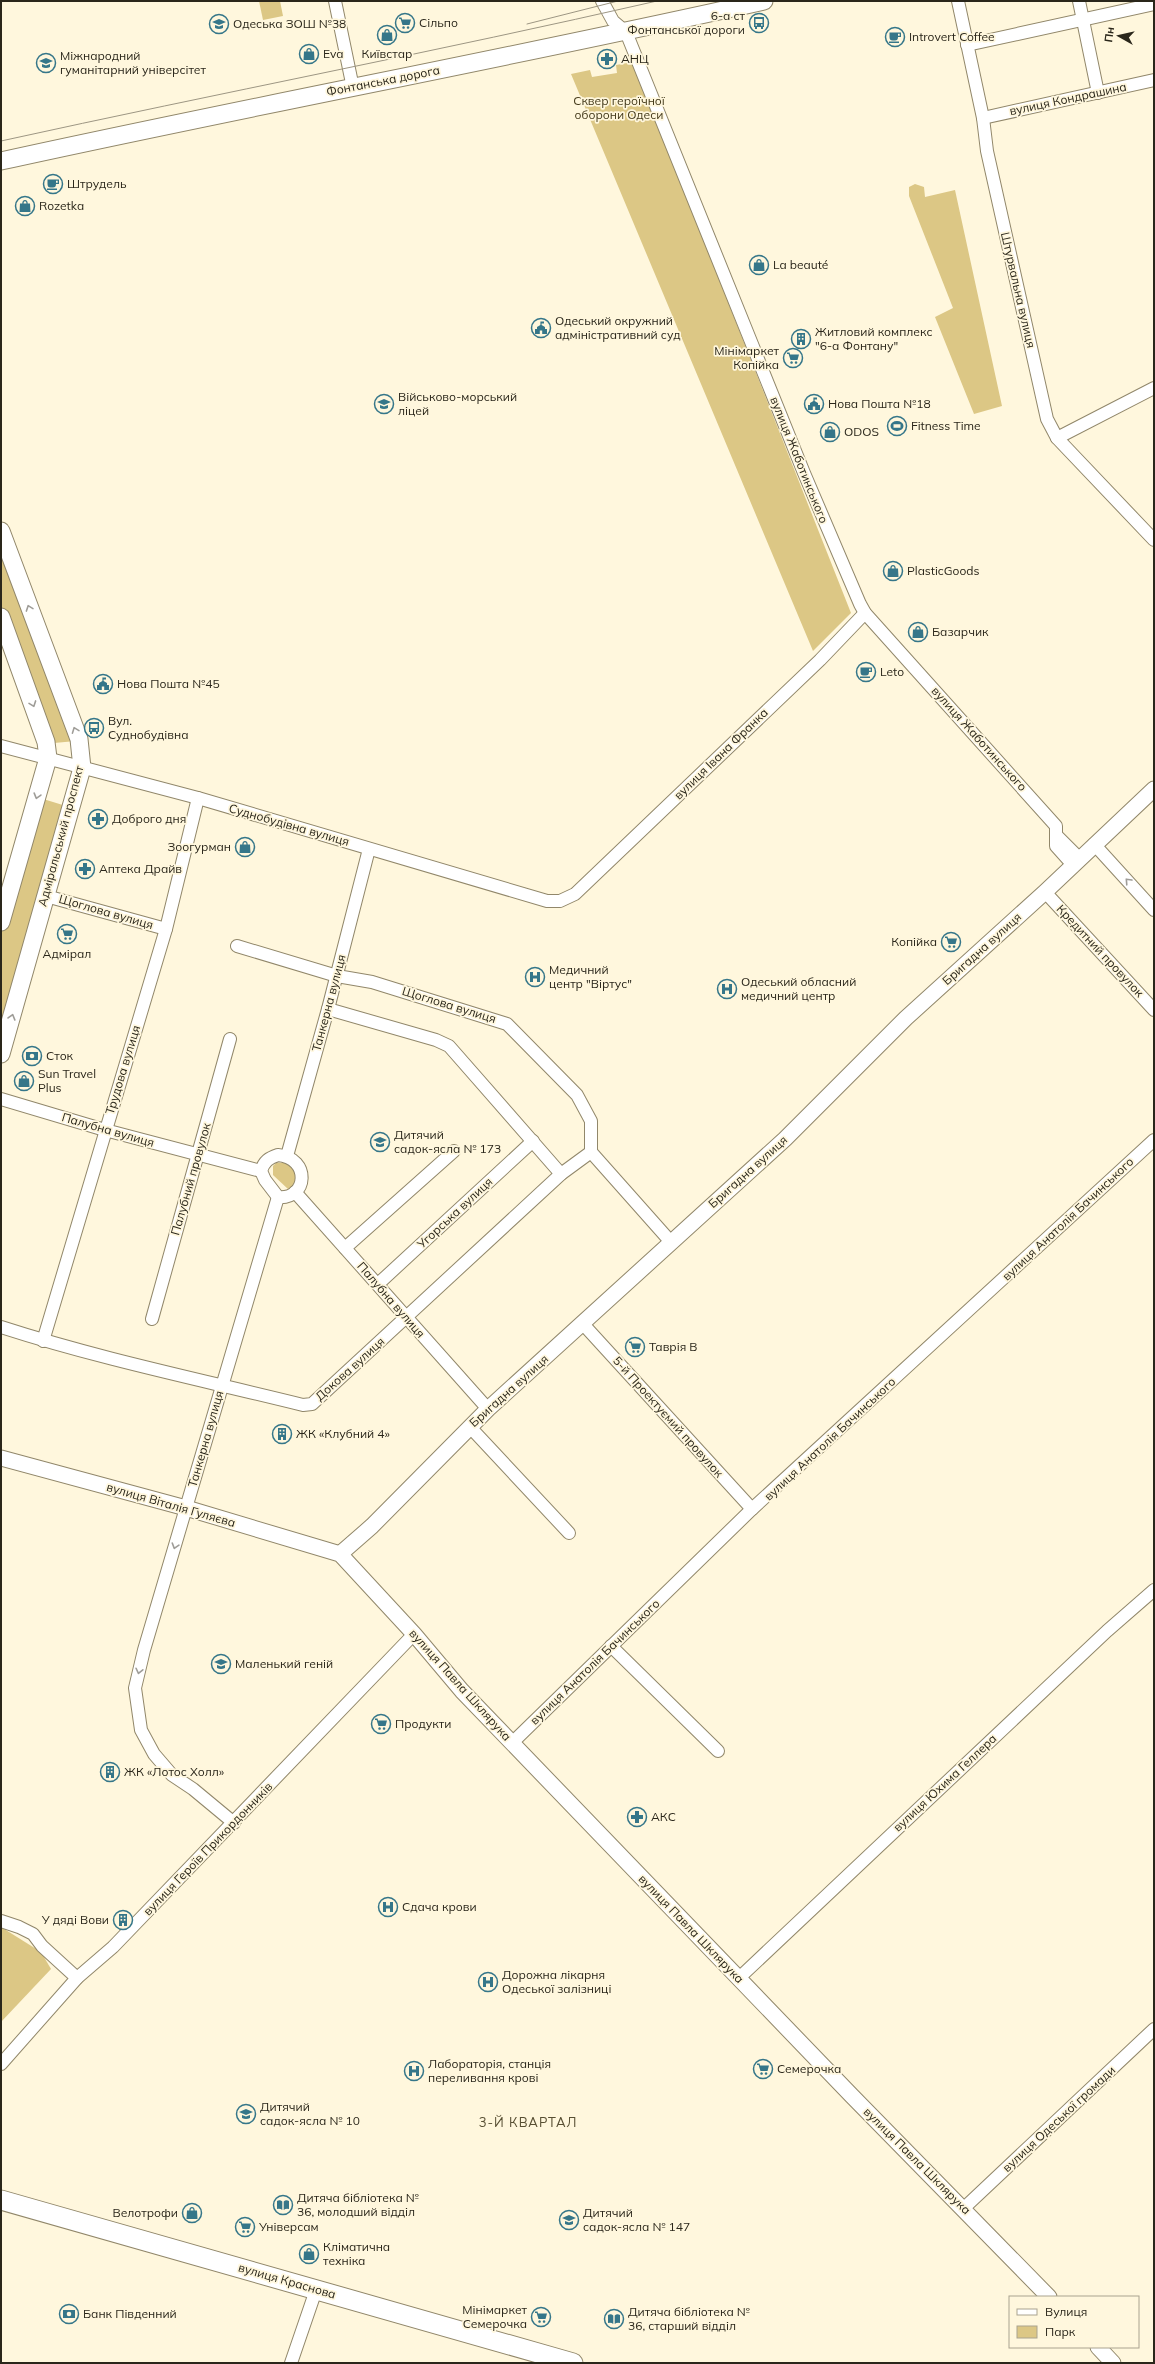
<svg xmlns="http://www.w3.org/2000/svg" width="1155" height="2364" viewBox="0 0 1155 2364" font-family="Mulish,sans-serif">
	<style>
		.green { fill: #dcc785 }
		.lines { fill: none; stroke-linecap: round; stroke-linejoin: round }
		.minor-casing { stroke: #91876a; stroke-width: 14 }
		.tertiary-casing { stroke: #91876a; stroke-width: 17 }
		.secondary-casing { stroke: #91876a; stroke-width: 19 }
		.primary-casing { stroke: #91876a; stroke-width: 21 }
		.minor { stroke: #fff; stroke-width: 12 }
		.tertiary { stroke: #fff; stroke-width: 15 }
		.secondary { stroke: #fff; stroke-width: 17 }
		.primary { stroke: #fff; stroke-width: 19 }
		.tram { stroke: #9d9683; stroke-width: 1 }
		.oneway { stroke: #9f9d98 }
		.labels { text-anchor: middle; stroke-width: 3.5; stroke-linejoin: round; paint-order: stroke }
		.poi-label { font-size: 12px; fill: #2a261a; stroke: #fff7dd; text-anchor: start }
		.street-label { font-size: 12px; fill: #2a261a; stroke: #fff7dd }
		.park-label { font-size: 12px; fill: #43391a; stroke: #fff7dd }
		.neighbourhood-label { font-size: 13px; letter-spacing: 1px; fill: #584f33; stroke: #fff7dd }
	</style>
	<rect width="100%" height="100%" fill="#fff7dd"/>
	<g class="green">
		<path d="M 259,1 L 280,1 L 283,16 L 263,20 Z"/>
		<path d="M 633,62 L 851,613 L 813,651 L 571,74 L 590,70 L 592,77 L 617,73 L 616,65 Z"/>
		<path d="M 915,184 L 924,187 L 925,197 L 955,190 L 1002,406 L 974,414 L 935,317 L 953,308 L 909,196 L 909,187 Z"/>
		<path d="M 1,545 L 76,741 L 54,743 L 1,605 Z"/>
		<path d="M 40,798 L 66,806 L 1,1037 L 1,934 Z"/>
		<path d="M 276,1163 L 288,1163 L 294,1166 L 297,1182 L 289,1190 L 273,1175 L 273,1166 Z"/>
		<path d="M 1,1927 L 41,1952 L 51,1969 L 1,2022 Z"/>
	</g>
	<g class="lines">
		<defs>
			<g id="minor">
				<path d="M 335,1 L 353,88"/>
				<path d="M 602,1 L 613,21 L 626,32 L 804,473 L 860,604 L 865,613 L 1056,826 L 1056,846 L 1073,865"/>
				<path d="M 958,1 L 983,118 L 987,151 L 1047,419 L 1057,438 L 1154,540"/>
				<path d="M 1079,1 L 1098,93"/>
				<path d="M 967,45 L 1154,4"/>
				<path d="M 983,118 L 1154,80"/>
				<path d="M 1057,438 L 1154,388"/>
				<path d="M 1,746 L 198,798 L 547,901 L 560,901 L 575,894 L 820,660 L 865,613"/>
				<path d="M 1057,836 L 1079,858"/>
				<path d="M 1094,844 L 1154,910"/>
				<path d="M 1045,892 L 1154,1010"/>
				<path d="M 46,896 L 166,929"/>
				<path d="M 237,946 L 337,976 L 372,982 L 507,1024 L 577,1095 L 591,1121 L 591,1152 L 670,1241"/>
				<path d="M 328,1009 L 436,1040 L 449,1046 L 561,1174"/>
				<path d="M 1,1099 L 105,1130 L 261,1171"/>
				<path d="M 278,1155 C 311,1158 308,1200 278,1197 L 265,1180 L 261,1171 C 264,1161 269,1158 278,1155 Z"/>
				<path d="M 287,1156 L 328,1009 L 369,849"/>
				<path d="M 295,1192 L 488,1409"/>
				<path d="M 345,1248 L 454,1151"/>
				<path d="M 378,1284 L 533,1141"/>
				<path d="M 152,1319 L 230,1039"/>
				<path d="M 583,1324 L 752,1509"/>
				<path d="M 1,1327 C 100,1359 202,1380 303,1405 L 312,1404 L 561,1174 L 591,1152"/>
				<path d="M 43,1341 L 166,929 L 198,798"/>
				<path d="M 470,1427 L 569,1533"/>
				<path d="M 611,1646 L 718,1751"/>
				<path d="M 512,1743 L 752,1509 L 1154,1140"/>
				<path d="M 234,1823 L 193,1789 L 172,1775 L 154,1754 L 141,1730 L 135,1688 L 144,1650 L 278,1197"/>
				<path d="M 1,1921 L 19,1927 L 33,1934 L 42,1946 L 77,1978"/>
				<path d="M 739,1978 L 1107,1631 L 1154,1590"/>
				<path d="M 1,2064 L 77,1978 L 113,1947 L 414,1634"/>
				<path d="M 964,2208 L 1154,2029"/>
				<path d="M 291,2363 L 316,2290"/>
			</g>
			<g id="tertiary">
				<path d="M 1,1458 L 186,1508 L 340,1554 L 414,1634 L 462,1691 L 852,2096 L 1049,2297"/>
				<path d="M 340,1554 L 372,1526 L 488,1409 L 785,1139 L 906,1018 L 1045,892 L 1154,789"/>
				<path d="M 1098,2347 L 1113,2363"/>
			</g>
			<g id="secondary">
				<path d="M 1,161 C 255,105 510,58 764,1"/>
				<path d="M 1,531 L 79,739 L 82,768 L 1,1054"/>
				<path d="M 1,617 L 46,742 L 48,758 L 1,922"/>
			</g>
			<path id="primary" d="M 1,2200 L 573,2363"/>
		</defs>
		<use href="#minor" class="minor-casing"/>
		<use href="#tertiary" class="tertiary-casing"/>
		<use href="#secondary" class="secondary-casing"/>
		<use href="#primary" class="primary-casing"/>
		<use href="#minor" class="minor"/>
		<use href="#tertiary" class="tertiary"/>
		<use href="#secondary" class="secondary"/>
		<use href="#primary" class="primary"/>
		<g class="tram">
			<path d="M 527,24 L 618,1"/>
			<path d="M 1,141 C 219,93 439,51 657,1"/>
		</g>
	</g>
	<defs><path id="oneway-chevron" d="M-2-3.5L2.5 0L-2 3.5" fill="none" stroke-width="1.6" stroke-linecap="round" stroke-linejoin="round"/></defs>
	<g class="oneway">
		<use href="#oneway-chevron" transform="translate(29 608) rotate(-110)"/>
		<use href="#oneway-chevron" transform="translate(33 704) rotate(70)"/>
		<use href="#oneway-chevron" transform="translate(75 730) rotate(-111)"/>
		<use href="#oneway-chevron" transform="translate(37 796) rotate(106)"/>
		<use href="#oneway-chevron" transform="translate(1128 881) rotate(-133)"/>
		<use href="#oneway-chevron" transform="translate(12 1017) rotate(-74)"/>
		<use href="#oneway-chevron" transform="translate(175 1546) rotate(107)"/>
		<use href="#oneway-chevron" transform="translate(139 1671) rotate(103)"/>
	</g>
	<defs>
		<symbol id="supermarket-ring" viewBox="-11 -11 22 22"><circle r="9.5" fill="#fff7dd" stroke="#357689" stroke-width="1.5"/><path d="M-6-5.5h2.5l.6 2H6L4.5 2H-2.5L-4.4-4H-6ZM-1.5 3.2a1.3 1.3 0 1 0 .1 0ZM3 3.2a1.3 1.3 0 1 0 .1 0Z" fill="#357689"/></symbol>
		<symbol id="bus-ring" viewBox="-11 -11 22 22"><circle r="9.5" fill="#fff7dd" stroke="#357689" stroke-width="1.5"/><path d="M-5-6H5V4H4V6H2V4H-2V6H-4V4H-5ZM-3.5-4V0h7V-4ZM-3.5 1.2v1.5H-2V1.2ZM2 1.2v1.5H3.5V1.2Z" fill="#357689"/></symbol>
		<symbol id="school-ring" viewBox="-11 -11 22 22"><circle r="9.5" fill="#fff7dd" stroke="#357689" stroke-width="1.5"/><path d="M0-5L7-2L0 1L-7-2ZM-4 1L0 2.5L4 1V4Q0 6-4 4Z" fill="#357689"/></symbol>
		<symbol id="shop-ring" viewBox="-11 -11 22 22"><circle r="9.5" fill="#fff7dd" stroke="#357689" stroke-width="1.5"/><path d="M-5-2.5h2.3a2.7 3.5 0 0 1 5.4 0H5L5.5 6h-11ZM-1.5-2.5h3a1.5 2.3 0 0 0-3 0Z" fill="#357689"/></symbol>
		<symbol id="cafe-ring" viewBox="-11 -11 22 22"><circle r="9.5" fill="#fff7dd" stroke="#357689" stroke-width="1.5"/><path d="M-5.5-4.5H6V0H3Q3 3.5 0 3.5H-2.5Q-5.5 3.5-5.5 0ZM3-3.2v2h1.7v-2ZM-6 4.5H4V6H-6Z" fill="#357689"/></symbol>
		<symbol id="pharmacy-ring" viewBox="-11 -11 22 22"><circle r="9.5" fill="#fff7dd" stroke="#357689" stroke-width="1.5"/><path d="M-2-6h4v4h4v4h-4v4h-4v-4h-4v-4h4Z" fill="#357689"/></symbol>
		<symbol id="university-ring" viewBox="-11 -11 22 22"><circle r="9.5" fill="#fff7dd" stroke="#357689" stroke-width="1.5"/><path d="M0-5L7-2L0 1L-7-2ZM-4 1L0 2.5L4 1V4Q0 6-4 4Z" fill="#357689"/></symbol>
		<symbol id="civic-ring" viewBox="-11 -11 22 22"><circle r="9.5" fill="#fff7dd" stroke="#357689" stroke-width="1.5"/><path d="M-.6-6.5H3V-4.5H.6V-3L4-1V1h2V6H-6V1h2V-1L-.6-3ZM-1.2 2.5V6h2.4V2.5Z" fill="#357689"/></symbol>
		<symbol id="building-ring" viewBox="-11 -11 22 22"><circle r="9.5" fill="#fff7dd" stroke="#357689" stroke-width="1.5"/><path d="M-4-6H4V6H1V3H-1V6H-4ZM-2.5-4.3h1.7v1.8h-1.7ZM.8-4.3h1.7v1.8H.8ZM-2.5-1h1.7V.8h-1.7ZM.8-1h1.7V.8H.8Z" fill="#357689"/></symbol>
		<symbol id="stadium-ring" viewBox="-11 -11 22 22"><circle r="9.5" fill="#fff7dd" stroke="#357689" stroke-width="1.5"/><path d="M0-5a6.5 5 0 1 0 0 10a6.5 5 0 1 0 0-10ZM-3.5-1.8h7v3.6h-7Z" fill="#357689"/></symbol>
		<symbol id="hospital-ring" viewBox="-11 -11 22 22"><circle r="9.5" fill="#fff7dd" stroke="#357689" stroke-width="1.5"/><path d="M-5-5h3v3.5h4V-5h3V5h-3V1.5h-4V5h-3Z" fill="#357689"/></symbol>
		<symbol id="bank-ring" viewBox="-11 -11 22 22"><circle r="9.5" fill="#fff7dd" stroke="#357689" stroke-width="1.5"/><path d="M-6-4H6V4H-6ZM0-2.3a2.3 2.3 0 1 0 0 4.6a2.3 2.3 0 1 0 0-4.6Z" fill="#357689"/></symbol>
		<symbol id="library-ring" viewBox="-11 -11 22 22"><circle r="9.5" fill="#fff7dd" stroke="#357689" stroke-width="1.5"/><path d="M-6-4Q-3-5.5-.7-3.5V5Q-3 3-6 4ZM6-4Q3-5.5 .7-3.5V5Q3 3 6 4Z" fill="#357689"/></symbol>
	</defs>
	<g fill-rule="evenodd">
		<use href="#supermarket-ring" x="394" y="12" width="22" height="22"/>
		<use href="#bus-ring" x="748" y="12" width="22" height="22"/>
		<use href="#school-ring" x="208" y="13" width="22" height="22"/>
		<use href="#shop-ring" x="376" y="24" width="22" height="22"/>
		<use href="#cafe-ring" x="884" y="26" width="22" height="22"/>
		<use href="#shop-ring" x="298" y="43" width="22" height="22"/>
		<use href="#pharmacy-ring" x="596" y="48" width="22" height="22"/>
		<use href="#university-ring" x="35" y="52" width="22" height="22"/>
		<use href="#cafe-ring" x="42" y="173" width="22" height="22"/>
		<use href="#shop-ring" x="14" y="195" width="22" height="22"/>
		<use href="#shop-ring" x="748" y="254" width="22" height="22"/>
		<use href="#civic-ring" x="530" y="317" width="22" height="22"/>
		<use href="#building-ring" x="790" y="328" width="22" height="22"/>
		<use href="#supermarket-ring" x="782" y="347" width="22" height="22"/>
		<use href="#university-ring" x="373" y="393" width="22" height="22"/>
		<use href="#civic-ring" x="803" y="393" width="22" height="22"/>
		<use href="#stadium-ring" x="886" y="415" width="22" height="22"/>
		<use href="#shop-ring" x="819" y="421" width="22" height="22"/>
		<use href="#shop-ring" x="882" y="560" width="22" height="22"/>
		<use href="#shop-ring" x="907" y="621" width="22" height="22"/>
		<use href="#cafe-ring" x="855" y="661" width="22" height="22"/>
		<use href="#civic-ring" x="92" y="673" width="22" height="22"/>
		<use href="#bus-ring" x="83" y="717" width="22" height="22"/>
		<use href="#pharmacy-ring" x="87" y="808" width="22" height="22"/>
		<use href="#shop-ring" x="234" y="836" width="22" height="22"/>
		<use href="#pharmacy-ring" x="74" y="858" width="22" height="22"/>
		<use href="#supermarket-ring" x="56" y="923" width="22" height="22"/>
		<use href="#supermarket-ring" x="940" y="931" width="22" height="22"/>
		<use href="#hospital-ring" x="524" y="966" width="22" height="22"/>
		<use href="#hospital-ring" x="716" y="978" width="22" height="22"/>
		<use href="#bank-ring" x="21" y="1045" width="22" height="22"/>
		<use href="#shop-ring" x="13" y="1070" width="22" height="22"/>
		<use href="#school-ring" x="369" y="1131" width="22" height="22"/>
		<use href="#supermarket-ring" x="624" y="1336" width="22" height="22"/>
		<use href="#building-ring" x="271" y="1423" width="22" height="22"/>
		<use href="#school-ring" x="210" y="1653" width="22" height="22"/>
		<use href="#supermarket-ring" x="370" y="1713" width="22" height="22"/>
		<use href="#building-ring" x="99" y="1761" width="22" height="22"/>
		<use href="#pharmacy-ring" x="626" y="1806" width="22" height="22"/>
		<use href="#hospital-ring" x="377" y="1896" width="22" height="22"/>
		<use href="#building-ring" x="112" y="1909" width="22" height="22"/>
		<use href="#hospital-ring" x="477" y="1971" width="22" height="22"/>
		<use href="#supermarket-ring" x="752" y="2058" width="22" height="22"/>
		<use href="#hospital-ring" x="403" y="2060" width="22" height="22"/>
		<use href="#school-ring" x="235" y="2103" width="22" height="22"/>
		<use href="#library-ring" x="272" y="2194" width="22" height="22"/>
		<use href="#shop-ring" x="181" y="2202" width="22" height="22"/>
		<use href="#school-ring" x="558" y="2209" width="22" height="22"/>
		<use href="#supermarket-ring" x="234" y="2216" width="22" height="22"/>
		<use href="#shop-ring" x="298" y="2243" width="22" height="22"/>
		<use href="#bank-ring" x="58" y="2303" width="22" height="22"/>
		<use href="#supermarket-ring" x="530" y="2306" width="22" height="22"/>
		<use href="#library-ring" x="603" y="2308" width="22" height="22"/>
	</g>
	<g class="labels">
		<g class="poi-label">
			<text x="745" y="20" text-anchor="end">6-а ст<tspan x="745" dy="14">Фонтанської дороги</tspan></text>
			<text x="419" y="27">Сільпо</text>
			<text x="233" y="28">Одеська ЗОШ №38</text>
			<text x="909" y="41">Introvert Coffee</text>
			<text x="323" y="58">Eva</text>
			<text x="387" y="58" text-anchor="middle">Київстар</text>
			<text x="60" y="60">Міжнародний<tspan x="60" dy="14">гуманітарний універсітет</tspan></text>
			<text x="621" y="63">АНЦ</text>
			<text x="67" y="188">Штрудель</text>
			<text x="39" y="210">Rozetka</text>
			<text x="773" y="269">La beauté</text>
			<text x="555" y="325">Одеський окружний<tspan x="555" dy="14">адміністративний суд</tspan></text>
			<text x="815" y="336">Житловий комплекс<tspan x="815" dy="14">"6-а Фонтану"</tspan></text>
			<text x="779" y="355" text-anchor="end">Мінімаркет<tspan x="779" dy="14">Копійка</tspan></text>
			<text x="398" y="401">Військово-морський<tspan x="398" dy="14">ліцей</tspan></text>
			<text x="828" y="408">Нова Пошта №18</text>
			<text x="911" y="430">Fitness Time</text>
			<text x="844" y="436">ODOS</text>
			<text x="907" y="575">PlasticGoods</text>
			<text x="932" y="636">Базарчик</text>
			<text x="880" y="676">Leto</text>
			<text x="117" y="688">Нова Пошта №45</text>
			<text x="108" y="725">Вул.<tspan x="108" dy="14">Суднобудівна</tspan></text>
			<text x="112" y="823">Доброго дня</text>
			<text x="231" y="851" text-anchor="end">Зоогурман</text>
			<text x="99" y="873">Аптека Драйв</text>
			<text x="937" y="946" text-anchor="end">Копійка</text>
			<text x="67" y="958" text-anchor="middle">Адмірал</text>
			<text x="549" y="974">Медичний<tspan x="549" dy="14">центр "Віртус"</tspan></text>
			<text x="741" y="986">Одеський обласний<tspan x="741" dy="14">медичний центр</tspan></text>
			<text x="46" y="1060">Сток</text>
			<text x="38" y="1078">Sun Travel<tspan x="38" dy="14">Plus</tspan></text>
			<text x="394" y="1139">Дитячий<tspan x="394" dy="14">садок-ясла № 173</tspan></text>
			<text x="649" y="1351">Таврія В</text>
			<text x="296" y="1438">ЖК «Клубний 4»</text>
			<text x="235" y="1668">Маленький геній</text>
			<text x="395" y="1728">Продукти</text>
			<text x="124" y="1776">ЖК «Лотос Холл»</text>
			<text x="651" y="1821">АКС</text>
			<text x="402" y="1911">Сдача крови</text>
			<text x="109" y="1924" text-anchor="end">У дяді Вови</text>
			<text x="502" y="1979">Дорожна лікарня<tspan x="502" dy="14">Одеської залізниці</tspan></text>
			<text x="428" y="2068">Лабораторія, станція<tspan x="428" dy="14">переливання крові</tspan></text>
			<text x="777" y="2073">Семерочка</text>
			<text x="260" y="2111">Дитячий<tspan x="260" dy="14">садок-ясла № 10</tspan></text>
			<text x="297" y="2202">Дитяча бібліотека №<tspan x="297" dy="14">36, молодший відділ</tspan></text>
			<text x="178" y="2217" text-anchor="end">Велотрофи</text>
			<text x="583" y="2217">Дитячий<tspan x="583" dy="14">садок-ясла № 147</tspan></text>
			<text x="259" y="2231">Універсам</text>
			<text x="323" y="2251">Кліматична<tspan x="323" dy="14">техніка</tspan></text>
			<text x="527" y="2314" text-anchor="end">Мінімаркет<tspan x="527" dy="14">Семерочка</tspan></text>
			<text x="628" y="2316">Дитяча бібліотека №<tspan x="628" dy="14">36, старший відділ</tspan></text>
			<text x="83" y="2318">Банк Південний</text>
		</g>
		<g class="street-label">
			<text transform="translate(383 81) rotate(-11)" y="4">Фонтанська дорога</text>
			<text transform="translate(1068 99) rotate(-12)" y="4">вулиця Кондрашина</text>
			<text transform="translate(1018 290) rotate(77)" y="4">Штурвальна вулиця</text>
			<text transform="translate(799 460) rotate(68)" y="4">вулиця Жаботинського</text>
			<text transform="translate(979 739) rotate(48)" y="4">вулиця Жаботинського</text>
			<text transform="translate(721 754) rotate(-44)" y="4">вулиця Івана Франка</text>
			<text transform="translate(289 825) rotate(16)" y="4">Суднобудівна вулиця</text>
			<text transform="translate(61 836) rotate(-75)" y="4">Адміральський проспект</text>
			<text transform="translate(106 912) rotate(16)" y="4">Щоглова вулиця</text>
			<text transform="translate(982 949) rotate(-42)" y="4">Бригадна вулиця</text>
			<text transform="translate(1100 951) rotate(47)" y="4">Кредитний провулок</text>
			<text transform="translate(329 1003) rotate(-75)" y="4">Танкерна вулиця</text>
			<text transform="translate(449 1005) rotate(17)" y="4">Щоглова вулиця</text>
			<text transform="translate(123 1070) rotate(-73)" y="4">Трудова вулиця</text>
			<text transform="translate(108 1130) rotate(16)" y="4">Палубна вулиця</text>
			<text transform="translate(748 1172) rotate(-42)" y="4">Бригадна вулиця</text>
			<text transform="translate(191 1179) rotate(-74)" y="4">Палубний провулок</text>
			<text transform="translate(455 1213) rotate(-43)" y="4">Угорська вулиця</text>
			<text transform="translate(1068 1219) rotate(-43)" y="4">вулиця Анатолія Бачинського</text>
			<text transform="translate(391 1300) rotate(49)" y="4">Палубна вулиця</text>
			<text transform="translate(350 1369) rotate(-42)" y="4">Докова вулиця</text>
			<text transform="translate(509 1391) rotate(-42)" y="4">Бригадна вулиця</text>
			<text transform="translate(668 1417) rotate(48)" y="4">5-й Проектуємий провулок</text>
			<text transform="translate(206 1439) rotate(-74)" y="4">Танкерна вулиця</text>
			<text transform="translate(830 1439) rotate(-43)" y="4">вулиця Анатолія Бачинського</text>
			<text transform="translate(171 1505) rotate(16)" y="4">вулиця Віталія Гуляєва</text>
			<text transform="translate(595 1662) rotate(-44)" y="4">вулиця Анатолія Бачинського</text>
			<text transform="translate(460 1685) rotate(48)" y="4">вулиця Павла Шклярука</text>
			<text transform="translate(945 1783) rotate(-43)" y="4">вулиця Юхима Геллера</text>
			<text transform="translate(208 1849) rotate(-46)" y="4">вулиця Героїв Прикордонників</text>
			<text transform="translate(691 1929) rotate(46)" y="4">вулиця Павла Шклярука</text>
			<text transform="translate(1059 2119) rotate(-43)" y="4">вулиця Одеської громади</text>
			<text transform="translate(917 2161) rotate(45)" y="4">вулиця Павла Шклярука</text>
			<text transform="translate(287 2281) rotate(16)" y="4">вулиця Краснова</text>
		</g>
		<g class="park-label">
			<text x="619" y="105">Сквер героїчної<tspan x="619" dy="14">оборони Одеси</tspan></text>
		</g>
		<g class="neighbourhood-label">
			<text x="528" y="2127">3-Й КВАРТАЛ</text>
		</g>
	</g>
	<rect width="1155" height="2364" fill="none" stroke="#2a261a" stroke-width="4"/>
	<rect x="1009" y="2296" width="130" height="52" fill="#fff7dd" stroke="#aaa38f"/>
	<rect x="1017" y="2309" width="20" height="6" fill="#ffffff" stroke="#aaa38f"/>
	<text x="1045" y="2316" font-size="12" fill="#2a261a">Вулиця</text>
	<rect x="1017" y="2326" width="20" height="12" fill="#dcc785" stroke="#aaa38f"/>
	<text x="1045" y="2336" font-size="12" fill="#2a261a">Парк</text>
	<g transform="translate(1119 36) rotate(278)" stroke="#fff7dd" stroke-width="3" paint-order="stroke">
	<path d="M0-3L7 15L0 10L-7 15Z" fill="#2a261a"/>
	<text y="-6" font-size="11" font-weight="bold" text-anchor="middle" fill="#2a261a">Пн</text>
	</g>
</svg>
